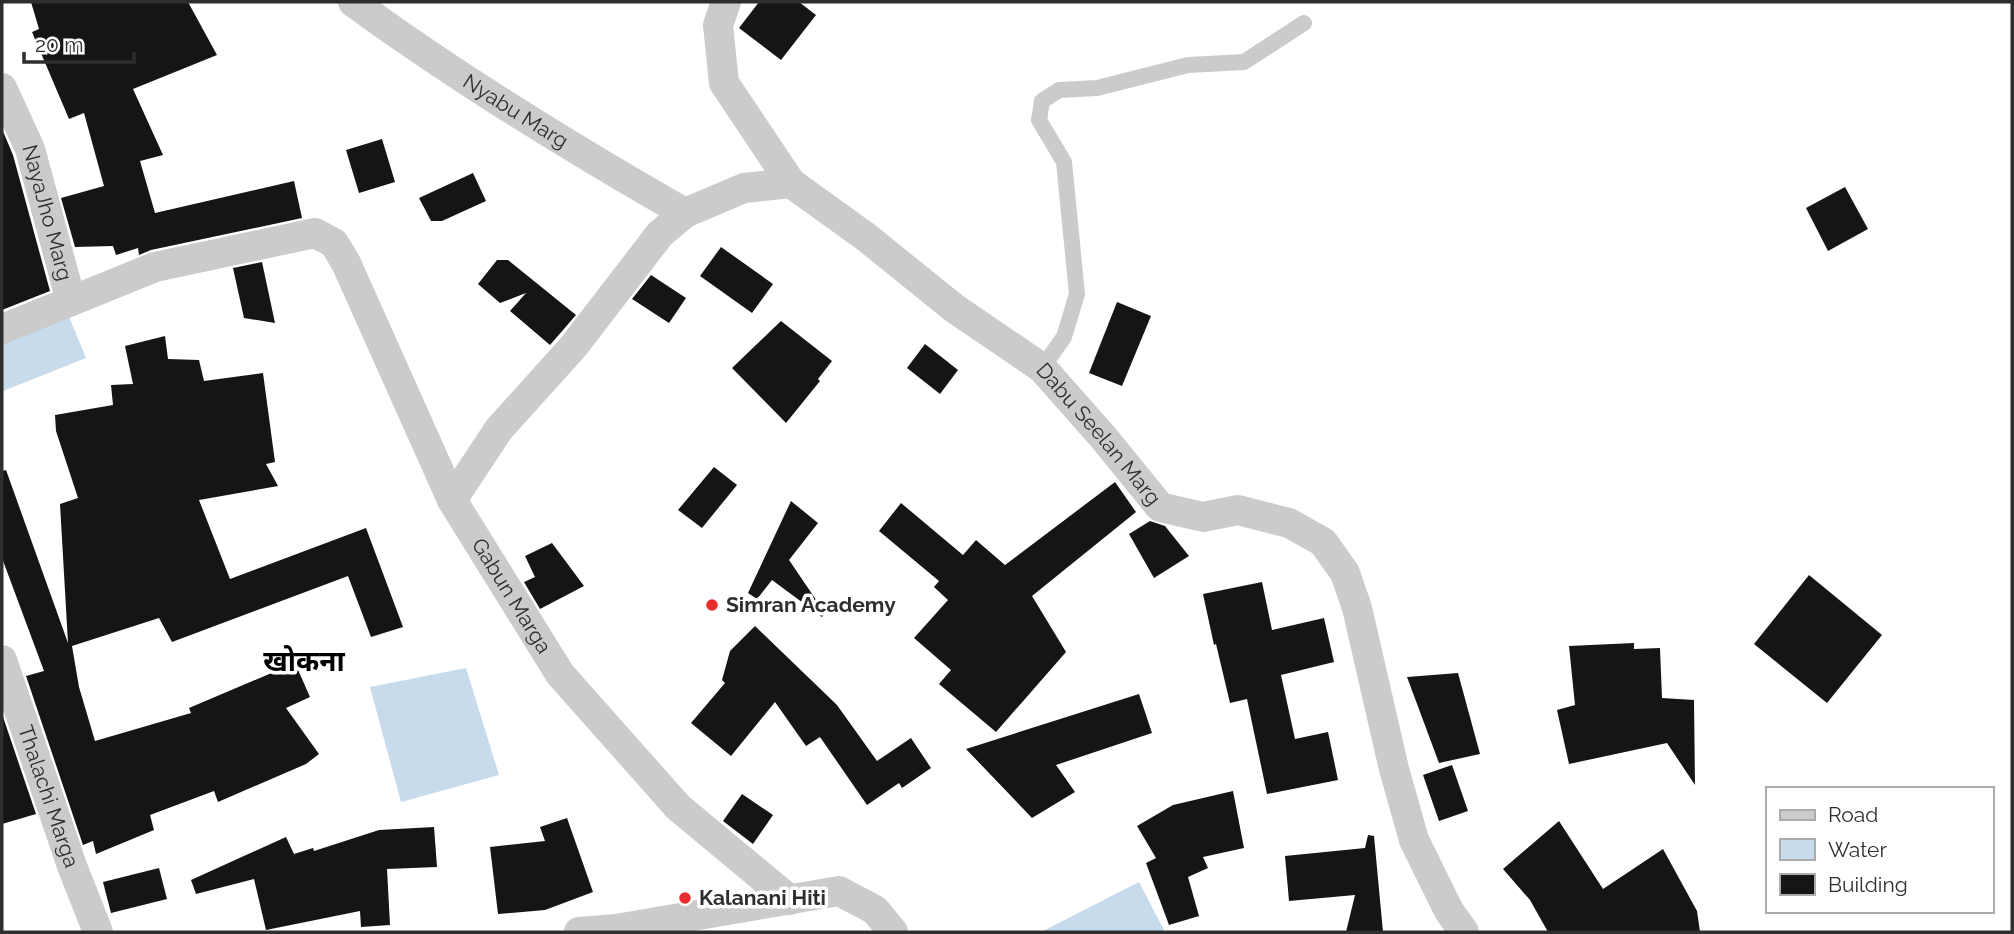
<svg xmlns="http://www.w3.org/2000/svg" width="2014" height="934" viewBox="0 0 2014 934" font-family="Raleway,'Noto Sans Devanagari',sans-serif">
	<style>
		.water { fill: #c7dbec }
		.building { fill: #151515 }
		.lines { fill: none; stroke-linecap: round; stroke-linejoin: round }
		.lane { stroke: #cbcbcb; stroke-width: 16 }
		.street { stroke: #cbcbcb; stroke-width: 30 }
		.poi-dot { fill: #e82d2e; stroke: #fff; stroke-width: 2.5 }
		.labels { text-anchor: middle; stroke-width: 7; stroke-linejoin: round; paint-order: stroke }
		.street-label { font-size: 21px; fill: #2e2e2e; stroke: #fff }
		.poi-label { font-size: 21px; font-weight: bold; fill: #2e2e2e; stroke: #fff; text-anchor: start }
		.district-label { font-size: 28px; font-weight: bold; fill: #000; stroke: #fff }
	</style>
	<rect width="100%" height="100%" fill="#fff"/>
	<g class="water">
		<path d="M 65,307 L 86,358 L 3,391 L 2,333 Z"/>
		<path d="M 466,668 L 499,775 L 401,802 L 370,687 Z"/>
		<path d="M 1139,882 L 1165,932 L 1041,932 Z"/>
	</g>
	<g class="building">
		<path d="M 31,2 L 188,2 L 217,55 L 133,89 L 163,155 L 140,161 L 155,213 L 294,181 L 302,218 L 151,250 L 139,255 L 138,248 L 116,255 L 113,246 L 75,247 L 61,198 L 104,186 L 84,113 L 69,119 L 32,32 L 39,29 Z"/>
		<path d="M 759,2 L 799,2 L 816,15 L 781,60 L 739,28 Z"/>
		<path d="M 2,129 L 13,155 L 50,291 L 2,310 Z"/>
		<path d="M 382,139 L 395,182 L 359,193 L 346,150 Z"/>
		<path d="M 473,173 L 486,201 L 442,221 L 431,221 L 419,198 Z"/>
		<path d="M 1845,187 L 1868,229 L 1828,251 L 1806,208 Z"/>
		<path d="M 721,247 L 773,284 L 752,313 L 700,276 Z"/>
		<path d="M 497,260 L 508,260 L 576,315 L 550,345 L 510,311 L 526,293 L 500,303 L 478,284 Z"/>
		<path d="M 262,262 L 275,323 L 244,318 L 233,268 Z"/>
		<path d="M 651,275 L 686,298 L 669,323 L 632,299 Z"/>
		<path d="M 1117,302 L 1151,316 L 1122,386 L 1089,373 Z"/>
		<path d="M 781,321 L 832,361 L 818,379 L 820,381 L 786,423 L 732,368 Z"/>
		<path d="M 165,336 L 168,359 L 199,360 L 204,381 L 263,373 L 275,462 L 266,464 L 278,486 L 199,500 L 230,579 L 366,528 L 403,627 L 371,637 L 348,576 L 172,642 L 159,618 L 72,646 L 79,687 L 95,741 L 191,713 L 189,708 L 295,663 L 310,697 L 286,708 L 319,754 L 306,764 L 218,802 L 214,791 L 150,815 L 154,830 L 96,854 L 93,841 L 83,845 L 26,676 L 44,671 L 2,558 L 2,471 L 6,470 L 68,643 L 60,504 L 78,498 L 56,431 L 55,415 L 113,405 L 111,385 L 133,384 L 125,346 Z"/>
		<path d="M 925,344 L 958,370 L 940,394 L 907,368 Z"/>
		<path d="M 714,467 L 737,485 L 702,528 L 678,510 Z"/>
		<path d="M 1115,482 L 1136,512 L 1032,596 L 1066,652 L 996,732 L 939,684 L 951,670 L 914,638 L 948,600 L 934,587 L 939,581 L 879,531 L 901,503 L 963,555 L 976,540 L 1005,565 Z"/>
		<path d="M 791,501 L 818,523 L 789,560 L 825,613 L 822,617 L 772,580 L 757,599 L 748,593 Z"/>
		<path d="M 1150,521 L 1165,526 L 1189,556 L 1154,578 L 1129,534 Z"/>
		<path d="M 552,543 L 584,586 L 540,609 L 524,582 L 535,577 L 525,556 Z"/>
		<path d="M 1809,575 L 1882,635 L 1827,703 L 1754,644 Z"/>
		<path d="M 1262,582 L 1272,630 L 1324,618 L 1334,662 L 1281,675 L 1295,739 L 1328,732 L 1338,780 L 1267,794 L 1247,699 L 1230,703 L 1216,644 L 1214,645 L 1203,594 Z"/>
		<path d="M 755,626 L 837,705 L 877,761 L 911,738 L 931,768 L 902,788 L 899,783 L 867,805 L 820,737 L 806,746 L 775,702 L 731,756 L 691,723 L 725,683 L 722,680 L 730,651 Z"/>
		<path d="M 1634,643 L 1634,649 L 1660,648 L 1662,698 L 1694,700 L 1695,785 L 1667,743 L 1569,764 L 1557,710 L 1575,705 L 1569,646 Z"/>
		<path d="M 1458,673 L 1480,754 L 1439,763 L 1407,677 Z"/>
		<path d="M 1139,694 L 1152,733 L 1056,765 L 1075,792 L 1032,818 L 966,749 Z"/>
		<path d="M 2,714 L 36,814 L 2,824 Z"/>
		<path d="M 1452,765 L 1468,811 L 1439,821 L 1423,775 Z"/>
		<path d="M 1233,791 L 1244,848 L 1203,857 L 1208,868 L 1188,877 L 1199,916 L 1169,925 L 1146,863 L 1156,858 L 1137,826 L 1173,805 Z"/>
		<path d="M 742,794 L 773,815 L 753,844 L 723,821 Z"/>
		<path d="M 567,818 L 593,892 L 545,910 L 498,914 L 490,847 L 545,841 L 540,827 Z"/>
		<path d="M 1559,821 L 1603,889 L 1663,849 L 1697,911 L 1700,932 L 1548,932 L 1530,900 L 1503,869 Z"/>
		<path d="M 434,827 L 437,867 L 387,869 L 390,925 L 361,927 L 360,911 L 266,930 L 254,879 L 196,894 L 191,880 L 286,837 L 294,854 L 313,848 L 314,851 L 379,830 Z"/>
		<path d="M 1368,835 L 1374,836 L 1383,932 L 1346,932 L 1355,895 L 1289,901 L 1285,856 L 1365,848 Z"/>
		<path d="M 159,868 L 167,899 L 111,913 L 103,882 Z"/>
	</g>
	<g class="lines">
		<path class="lane" d="M 1042,368 L 1064,337 L 1077,294 L 1064,162 L 1039,120 L 1042,101 L 1059,90 L 1097,88 L 1188,65 L 1244,62 L 1304,23"/>
		<g class="street">
			<path id="s1" d="M 353,2 C 459,79 571,148 685,213"/>
			<path id="s2" d="M 726,2 L 718,25 L 724,83 L 791,183 L 866,237 L 954,308 L 1042,368 L 1103,437 L 1160,507 L 1203,517 L 1238,510 L 1289,523 L 1323,542 L 1345,573 L 1357,608 L 1394,769 L 1414,840 L 1449,911 L 1464,932"/>
			<path id="s3" d="M 2,88 L 30,149 L 71,301"/>
			<path id="s4" d="M 2,329 L 155,267 L 315,233 L 334,243 L 346,263 L 452,500 L 560,674 L 678,807 L 790,900"/>
			<path d="M 452,500 L 499,429 L 573,347 L 660,234 L 685,213 L 744,188 L 791,183"/>
			<path id="s5" d="M 2,660 L 72,866 L 98,932"/>
			<path d="M 579,932 L 616,929 L 839,891 L 875,910 L 893,932"/>
		</g>
	</g>
	<g class="poi-dot">
		<circle cx="712" cy="605" r="7"/>
		<circle cx="685" cy="898" r="7"/>
	</g>
	<g class="labels">
		<g class="street-label">
			<text dy="7" stroke="none"><textPath href="#s1" startOffset="196">Nyabu Marg</textPath></text>
			<text dy="7" stroke="none"><textPath href="#s3" startOffset="133">NayaJho Marg</textPath></text>
			<text dy="7" stroke="none"><textPath href="#s2" startOffset="602">Dabu Seelan Marg</textPath></text>
			<text dy="7" stroke="none"><textPath href="#s4" startOffset="746">Gabun Marga</textPath></text>
			<text dy="7" stroke="none"><textPath href="#s5" startOffset="144">Thalachi Marga</textPath></text>
		</g>
		<g class="poi-label">
			<text x="726" y="612">Simran Academy</text>
			<text x="699" y="905">Kalanani Hiti</text>
		</g>
		<g class="district-label">
			<text x="304" y="671">खोकना</text>
		</g>
	</g>
	<rect width="2014" height="934" fill="none" stroke="#2e2e2e" stroke-width="7"/>
	<rect x="1766" y="787" width="228" height="126" fill="#ffffff" stroke="#ababab" stroke-width="2"/>
	<rect x="1780" y="810" width="35" height="10" fill="#cbcbcb" stroke="#ababab" stroke-width="2"/>
	<text x="1828" y="822" font-size="21" fill="#2e2e2e">Road</text>
	<rect x="1780" y="839" width="35" height="21" fill="#c7dbec" stroke="#ababab" stroke-width="2"/>
	<text x="1828" y="857" font-size="21" fill="#2e2e2e">Water</text>
	<rect x="1780" y="874" width="35" height="21" fill="#151515" stroke="#ababab" stroke-width="2"/>
	<text x="1828" y="892" font-size="21" fill="#2e2e2e">Building</text>
	<path d="M24 52v10h110v-10" fill="none" stroke="#2e2e2e" stroke-width="3.5"/>
	<text x="35" y="52" font-size="21" fill="#2e2e2e" stroke="#ffffff" stroke-width="5" paint-order="stroke">20 m</text>
</svg>
